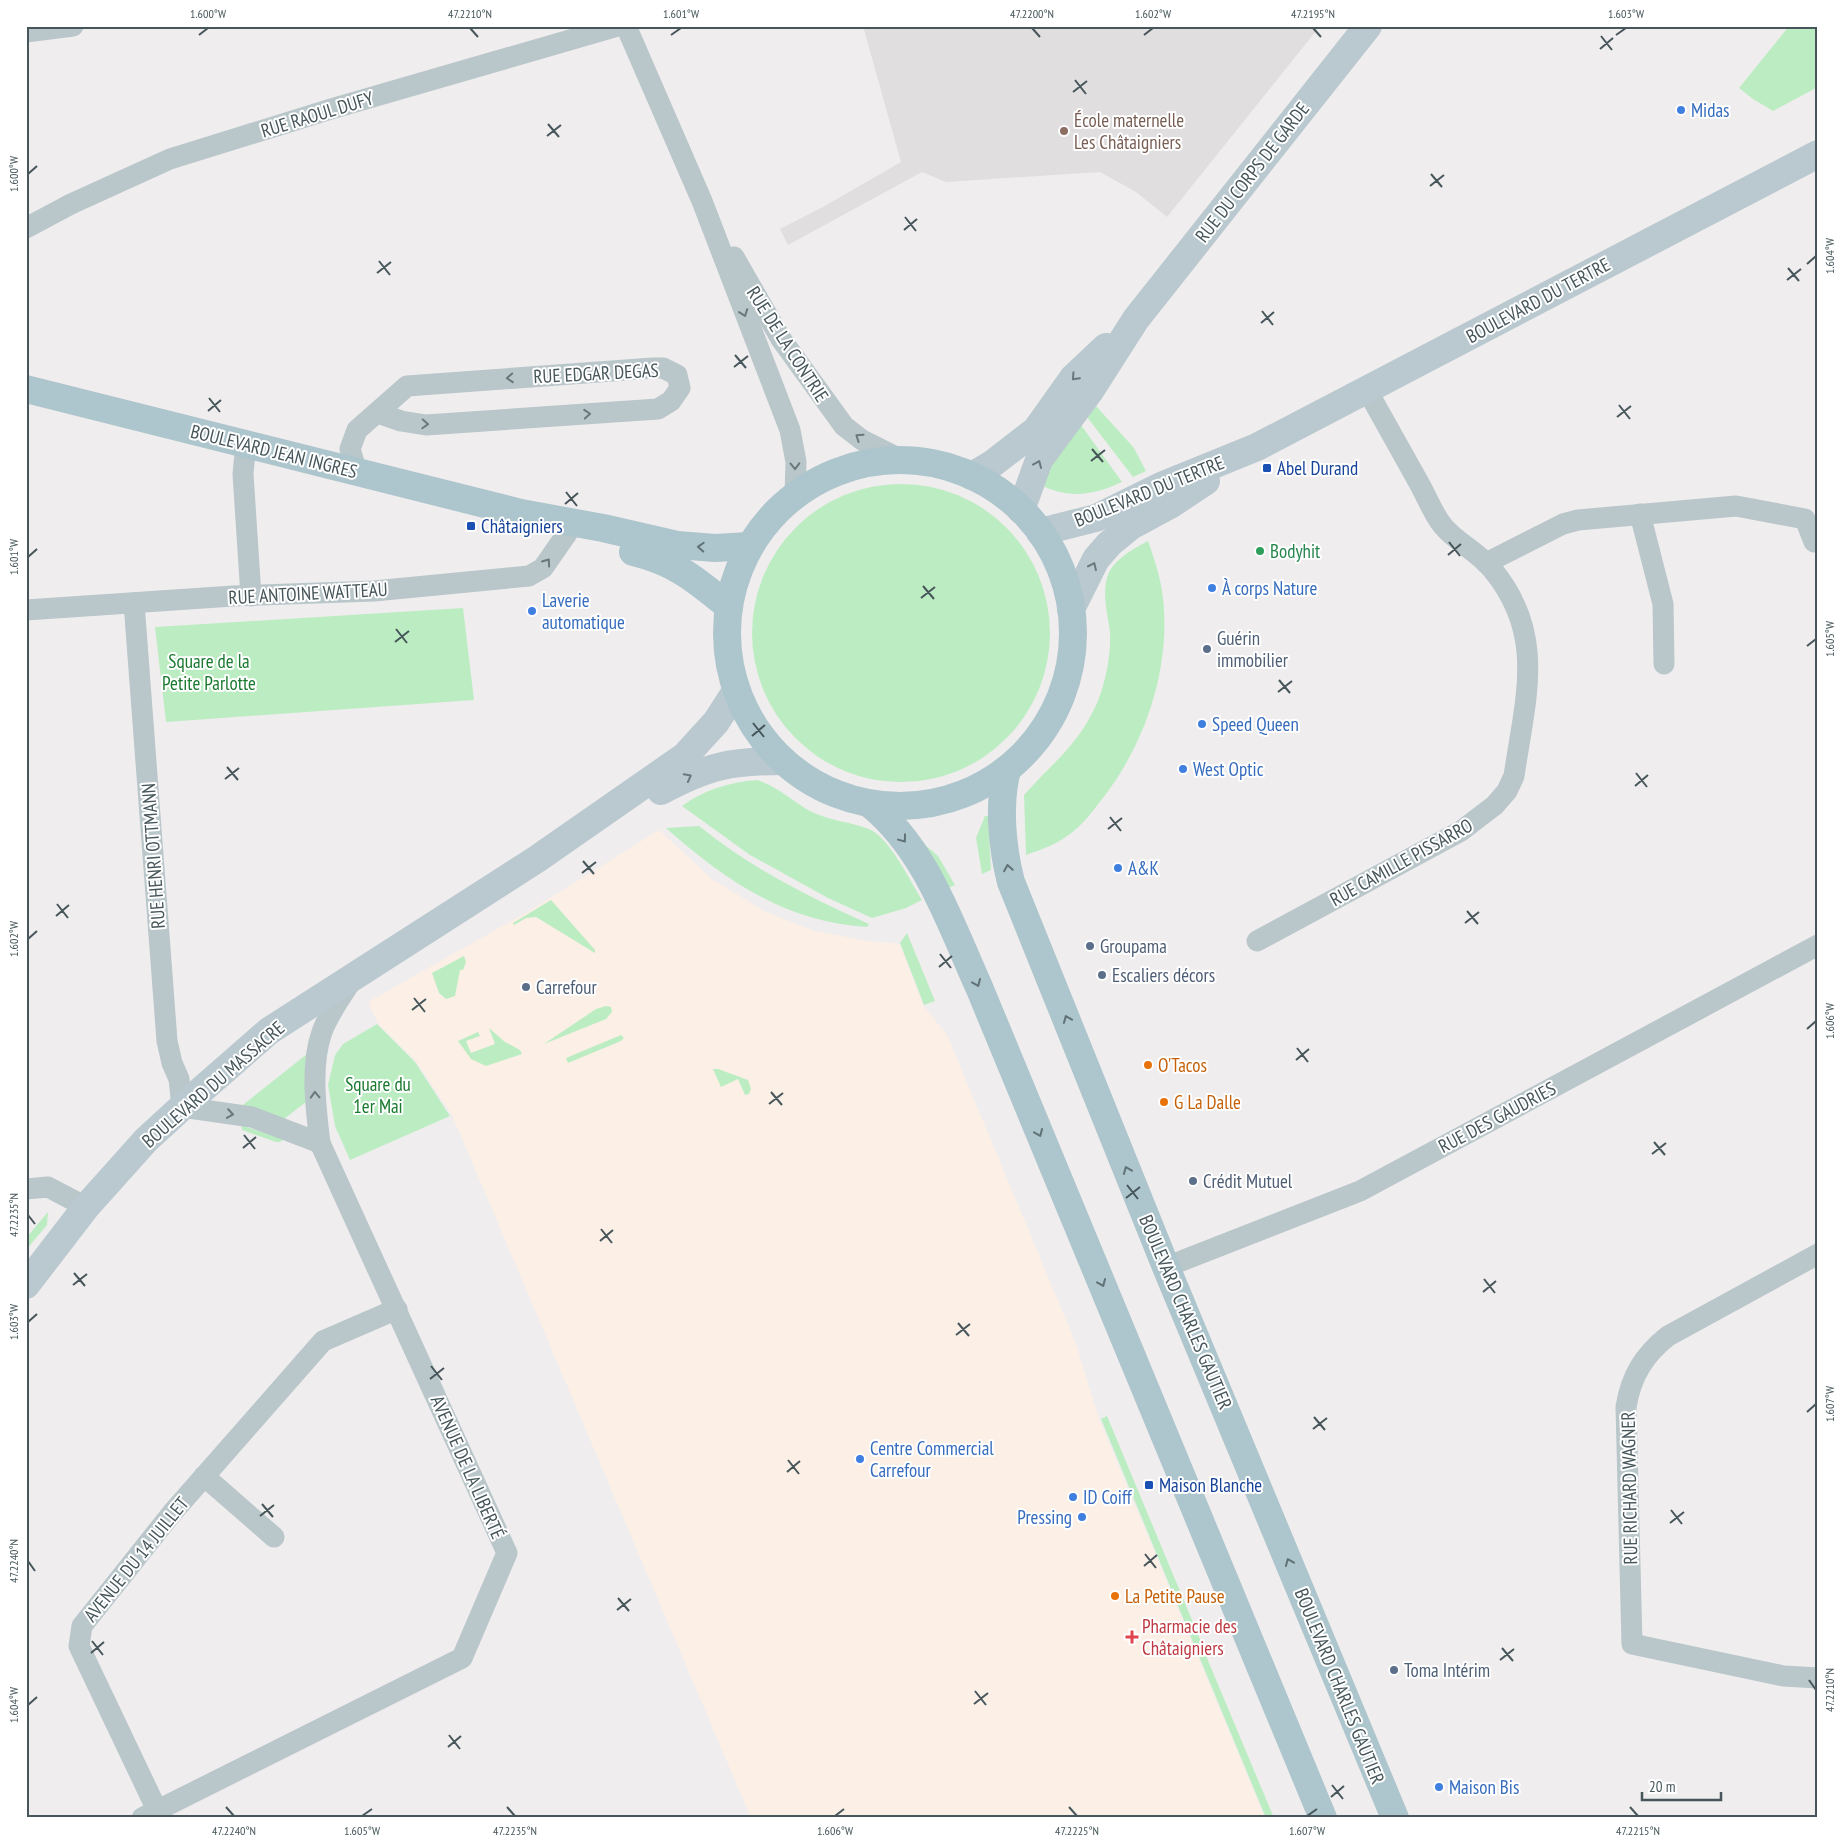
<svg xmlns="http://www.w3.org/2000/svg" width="1844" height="1844" viewBox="0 0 1844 1844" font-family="'PT Sans Narrow',sans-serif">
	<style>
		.commercial { fill: #fbefe6 }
		.education { fill: #e1dedf }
		.green { fill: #bcedc2 }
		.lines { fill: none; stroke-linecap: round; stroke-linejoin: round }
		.street { stroke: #b9c6ca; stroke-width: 21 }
		.secondary { stroke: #b9c9cf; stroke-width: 28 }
		.primary { stroke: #adc5cc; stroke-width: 28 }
		.oneway { stroke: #68787c }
		.oneway2 { stroke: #68787d }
		.oneway3 { stroke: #607276 }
		.ticks { fill: none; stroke: #46565a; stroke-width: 2 }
		.shop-dot { fill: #3f7fe0; stroke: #fff; stroke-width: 2 }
		.education-dot { fill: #8d6e63; stroke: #fff; stroke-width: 2 }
		.transit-dot { fill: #1a4fb4; stroke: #fff; stroke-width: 2 }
		.leisure-dot { fill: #2e9e5b; stroke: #fff; stroke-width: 2 }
		.service-dot { fill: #5c6f8a; stroke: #fff; stroke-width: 2 }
		.food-dot { fill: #e8710a; stroke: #fff; stroke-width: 2 }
		.health-dot { fill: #e0444e; stroke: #fff; stroke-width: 2 }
		.labels { text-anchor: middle; stroke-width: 4; stroke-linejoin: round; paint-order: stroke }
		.shop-label { font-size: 19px; fill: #366cbe; stroke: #fff; text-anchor: start }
		.street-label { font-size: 19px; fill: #46565a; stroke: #fff }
		.education-label { font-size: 19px; fill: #785e54; stroke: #fff; text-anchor: start }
		.transit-label { font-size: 19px; fill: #164399; stroke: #fff; text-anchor: start }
		.leisure-label { font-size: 19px; fill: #27864d; stroke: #fff; text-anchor: start }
		.service-label { font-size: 19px; fill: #4e5e75; stroke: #fff; text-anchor: start }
		.park-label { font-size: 19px; fill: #19792f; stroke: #fff }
		.food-label { font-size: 19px; fill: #c56008; stroke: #fff; text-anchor: start }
		.health-label { font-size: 19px; fill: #be3a42; stroke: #fff; text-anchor: start }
		.neatline { fill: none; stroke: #46565a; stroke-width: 2 }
		.ticks-label { font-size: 12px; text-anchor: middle; fill: #46565a }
	</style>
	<rect width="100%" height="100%" fill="#f0edee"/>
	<path class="commercial" d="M 659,830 L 712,879 L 766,912 L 815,931 L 868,941 L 900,944 L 923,1005 L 947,1035 L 1076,1344 L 1099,1419 L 1265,1818 L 751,1818 L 452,1115 L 416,1061 L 378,1024 L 368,1002 L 531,910 Z"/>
	<path class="education" d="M 863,26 L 1320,26 L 1167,217 L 1136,192 L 1100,172 L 946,182 L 922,172 L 788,245 L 780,229 L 823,207 L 901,162 Z"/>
	<g class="green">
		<path d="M 1789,26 L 1818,26 L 1818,87 L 1773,111 L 1753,99 L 1739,88 Z"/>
		<path d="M 1096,406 L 1134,448 L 1146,471 L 1133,477 L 1087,417 Z"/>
		<path d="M 1081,425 L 1122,482 C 1096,494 1072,499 1045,487 L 1043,486 L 1047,470 Z"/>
		<circle cx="901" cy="633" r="149"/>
		<path d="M 1148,541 C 1153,555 1158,570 1161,585 C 1174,656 1149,737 1106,794 C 1094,809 1083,826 1067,836 C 1055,845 1040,850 1026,855 L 1024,795 C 1053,762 1078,746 1097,703 C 1106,681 1111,655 1110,632 C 1108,615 1102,595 1107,578 C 1112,560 1133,549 1148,541 Z"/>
		<path d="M 463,608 L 474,700 L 166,722 L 155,627 Z"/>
		<path d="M 757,780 C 777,786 792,801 810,811 C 829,821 852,822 869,829 C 890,838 910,881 922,900 L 906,908 L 872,918 L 828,898 L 750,855 L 682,806 C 704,790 729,782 757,780 Z"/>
		<path d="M 985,816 L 988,816 L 991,870 L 982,874 L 976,838 Z"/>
		<path d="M 699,826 C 749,867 809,897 869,924 L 867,927 C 787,923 723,879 666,828 Z"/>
		<path d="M 917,838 L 938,856 L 955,885 L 946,889 Z"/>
		<path d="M 551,900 L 595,950 L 595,953 L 536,917 L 526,918 L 514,925 L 513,923 Z"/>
		<path d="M 907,933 L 935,1001 L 924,1005 L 900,943 Z"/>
		<path d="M 464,956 L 466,962 L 463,970 L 460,970 L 455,996 L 446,999 L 439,993 L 432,973 Z"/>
		<path d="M 606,1006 L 611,1007 L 612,1012 L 606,1019 L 544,1044 L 596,1009 Z"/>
		<path d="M 377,1024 L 415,1062 L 450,1116 L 350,1160 L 335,1126 L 328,1085 L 335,1055 L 343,1044 Z"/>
		<path d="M 489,1028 L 505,1042 L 520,1050 L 522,1054 L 486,1066 L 471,1059 L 458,1041 L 478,1032 L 480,1036 L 466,1041 L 471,1053 L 495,1044 Z"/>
		<path d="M 621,1035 L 624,1038 L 621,1041 L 568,1063 L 566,1058 Z"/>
		<path d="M 307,1054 L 306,1102 L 284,1119 L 239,1108 Z"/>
		<path d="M 713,1069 L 718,1069 L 748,1080 L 751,1089 L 749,1094 L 745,1095 L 738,1079 L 721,1087 Z"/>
		<path d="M 241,1125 L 284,1139 L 280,1142 L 276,1142 L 245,1131 L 242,1130 Z"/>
		<path d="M 48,1212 L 47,1225 L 26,1250 L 26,1238 Z"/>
		<path d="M 1107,1416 L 1202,1644 L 1201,1644 L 1195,1647 L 1101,1419 Z"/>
		<path d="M 1204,1651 L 1274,1818 L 1266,1818 L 1198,1654 Z"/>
	</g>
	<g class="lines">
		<g class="street">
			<path d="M 626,26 L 702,201 L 790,430 L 796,462 L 795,494"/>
			<path d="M 26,32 L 73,26"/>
			<path d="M 26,228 L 71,204 L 170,159 L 331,109 L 618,26"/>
			<path d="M 734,257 L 781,339 L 844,426 L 862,440 L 902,460"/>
			<path d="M 246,443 L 243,474 L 251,596"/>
			<path d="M 357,472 L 350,449 L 357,430 L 407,386 L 653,368 L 663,368 L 677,375 L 680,388 L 671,401 L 658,409 L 426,425 L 401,421 L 378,413"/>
			<path d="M 1640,514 L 1663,604 L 1664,664"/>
			<path d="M 1486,563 L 1563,524 L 1578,520 L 1736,506 L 1805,519 L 1814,542"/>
			<path d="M 134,603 L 167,1041 L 172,1063 L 179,1079 L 182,1107 L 252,1117 L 320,1143"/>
			<path d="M 26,610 L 233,596 L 374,591 L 529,576 L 543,568 L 568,532"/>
			<path d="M 1257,941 L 1461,831 L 1495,805 L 1507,791 L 1514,776 C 1525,699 1547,635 1492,569 C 1477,551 1456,542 1443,526 C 1433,514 1427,497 1419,483 C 1402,452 1384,421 1367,390"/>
			<path d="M 26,1189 L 48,1187 L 86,1207"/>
			<path d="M 1818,1254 L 1668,1336 C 1644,1355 1631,1376 1626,1407 L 1632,1644 L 1784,1676 L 1818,1678"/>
			<path d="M 1166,1267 L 1360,1191 L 1818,945"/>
			<path d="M 204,1476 L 274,1537"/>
			<path d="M 157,1810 L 79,1646 L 82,1626 L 172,1513 L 323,1341 L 397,1309"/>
			<path d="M 142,1818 L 462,1658 L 507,1553 L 320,1143 C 316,1110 310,1065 322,1032 C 328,1014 343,995 353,978"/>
		</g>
		<g class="secondary">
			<path d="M 972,476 L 992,464 L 1036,430 L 1073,378 L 1106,347"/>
			<path d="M 1021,510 L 1039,460 L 1090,391 L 1136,319 L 1368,26"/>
			<path d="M 1040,532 L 1096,518 L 1161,486 L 1257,447 L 1818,154"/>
			<path d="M 1071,609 L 1096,559 L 1109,544 L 1131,526 L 1170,505 L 1206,481"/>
			<path d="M 661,791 C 707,766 731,761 783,761"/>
			<path d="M 26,1285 L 86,1207 L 146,1140 L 182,1107 L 269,1031 L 537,859 L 685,756 L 716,722 L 736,691"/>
		</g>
		<g class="primary">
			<path d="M 26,389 L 521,513 L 603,528 L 677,545 L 715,548 L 749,546"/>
			<circle cx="900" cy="633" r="173"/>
			<path d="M 633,552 C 675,562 695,579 728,606"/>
			<path d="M 1007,770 C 998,804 1002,847 1011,882 L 1166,1267 L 1395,1818"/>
			<path d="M 870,804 C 926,849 950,923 979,987 L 1323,1818"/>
		</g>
	</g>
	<defs><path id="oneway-chevron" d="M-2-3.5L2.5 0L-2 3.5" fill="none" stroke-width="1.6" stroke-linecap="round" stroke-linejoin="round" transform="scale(1.25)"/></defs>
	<g class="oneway">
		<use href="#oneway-chevron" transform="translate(744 313) rotate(70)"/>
		<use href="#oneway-chevron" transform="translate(510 378) rotate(176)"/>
		<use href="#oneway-chevron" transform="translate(587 414) rotate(-4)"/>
		<use href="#oneway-chevron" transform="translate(425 424) rotate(3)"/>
		<use href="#oneway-chevron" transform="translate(859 437) rotate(-145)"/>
		<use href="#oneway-chevron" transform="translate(795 466) rotate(89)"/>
		<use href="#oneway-chevron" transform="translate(547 562) rotate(-54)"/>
		<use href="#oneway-chevron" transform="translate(315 1095) rotate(-92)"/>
		<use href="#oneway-chevron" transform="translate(230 1114) rotate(8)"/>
	</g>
	<g class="oneway2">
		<use href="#oneway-chevron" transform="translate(1075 377) rotate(133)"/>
		<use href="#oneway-chevron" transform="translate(1038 464) rotate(-67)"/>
		<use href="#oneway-chevron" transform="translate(1093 566) rotate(-65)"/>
		<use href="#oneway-chevron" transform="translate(688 777) rotate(-28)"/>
	</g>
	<g class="oneway3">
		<use href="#oneway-chevron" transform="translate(701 547) rotate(-177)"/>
		<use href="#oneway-chevron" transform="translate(903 839) rotate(53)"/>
		<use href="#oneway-chevron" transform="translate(1008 868) rotate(-100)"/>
		<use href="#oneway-chevron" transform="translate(977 983) rotate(67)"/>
		<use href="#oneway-chevron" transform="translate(1067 1019) rotate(-112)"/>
		<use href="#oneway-chevron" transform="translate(1039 1133) rotate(67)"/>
		<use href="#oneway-chevron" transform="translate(1127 1170) rotate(-112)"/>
		<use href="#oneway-chevron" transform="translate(1102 1283) rotate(67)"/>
		<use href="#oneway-chevron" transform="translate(1289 1562) rotate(-112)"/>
	</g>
	<path class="ticks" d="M 470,28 L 478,37M 1032,28 L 1040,37M 1313,28 L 1321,37M 199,35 L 208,28M 671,35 L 681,28M 1144,35 L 1153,28M 1616,35 L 1626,28M 1601,36 L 1612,50M 1600,49 L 1613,38M 1075,80 L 1086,94M 1073,92 L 1087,81M 548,124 L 559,137M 547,136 L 561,125M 28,174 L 37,166M 1431,174 L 1442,187M 1430,186 L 1444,175M 905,217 L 916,231M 904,230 L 917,219M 379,261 L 390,275M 1807,264 L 1816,256M 1788,268 L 1799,281M 377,273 L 391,262M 1787,280 L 1801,269M 1262,311 L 1273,325M 1261,323 L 1274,312M 735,355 L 746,368M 734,367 L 748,356M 209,398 L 220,412M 1619,405 L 1630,419M 208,411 L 221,400M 1617,417 L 1631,406M 1092,449 L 1103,462M 1091,461 L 1105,450M 566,492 L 577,506M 565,504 L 578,493M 1449,542 L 1460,556M 1448,555 L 1461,544M 28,557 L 37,549M 923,586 L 934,599M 921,598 L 935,587M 396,629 L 407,643M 395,642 L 409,631M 1807,646 L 1816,639M 1279,680 L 1290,693M 1278,692 L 1292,681M 753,723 L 764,737M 752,736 L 765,725M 227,767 L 238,780M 1636,773 L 1647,787M 225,779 L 239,768M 1635,786 L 1648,775M 1110,817 L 1121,831M 1108,829 L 1122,818M 583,861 L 594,874M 582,873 L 596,862M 57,904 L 68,918M 1467,911 L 1478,924M 56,916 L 69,905M 1465,923 L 1479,912M 28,939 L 37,931M 940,954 L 951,968M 939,967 L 952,956M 414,998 L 425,1012M 412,1010 L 426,999M 1807,1029 L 1816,1021M 1297,1048 L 1308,1062M 1296,1060 L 1309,1049M 771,1092 L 782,1105M 769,1104 L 783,1093M 244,1135 L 255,1149M 1654,1142 L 1665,1155M 243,1148 L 256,1137M 1652,1154 L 1666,1143M 1127,1185 L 1138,1199M 1126,1198 L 1140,1187M 28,1215 L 35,1224M 601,1229 L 612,1243M 600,1241 L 613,1230M 74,1273 L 85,1286M 1484,1279 L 1495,1293M 73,1285 L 87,1274M 1483,1292 L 1496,1281M 28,1322 L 37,1314M 958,1323 L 969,1336M 956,1335 L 970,1324M 431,1366 L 442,1380M 430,1379 L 444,1368M 1807,1412 L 1816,1404M 1314,1417 L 1325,1430M 1313,1429 L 1327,1418M 788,1460 L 799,1474M 787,1472 L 800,1461M 262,1504 L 273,1517M 1671,1510 L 1682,1524M 260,1516 L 274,1505M 1670,1523 L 1684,1512M 1145,1554 L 1156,1568M 28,1561 L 35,1571M 1144,1566 L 1157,1555M 618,1598 L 629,1611M 617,1610 L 631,1599M 92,1641 L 103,1655M 1502,1648 L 1513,1661M 91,1653 L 104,1642M 1500,1660 L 1514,1649M 1809,1680 L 1816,1690M 975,1691 L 986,1705M 974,1704 L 988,1693M 28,1705 L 37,1697M 449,1735 L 460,1749M 448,1747 L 461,1736M 1332,1785 L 1343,1799M 1331,1797 L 1344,1786M 226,1807 L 234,1816M 507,1807 L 515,1816M 1069,1807 L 1077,1816M 1630,1807 L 1638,1816M 362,1816 L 372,1809M 835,1816 L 844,1809M 1307,1816 L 1317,1809"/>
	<g class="shop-dot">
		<circle cx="1681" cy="110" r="5"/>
		<circle cx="1212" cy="588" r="5"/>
		<circle cx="532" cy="611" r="5"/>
		<circle cx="1202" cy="724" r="5"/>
		<circle cx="1183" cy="769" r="5"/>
		<circle cx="1118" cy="868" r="5"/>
		<circle cx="860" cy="1459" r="5"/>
		<circle cx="1073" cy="1497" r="5"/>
		<circle cx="1082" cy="1517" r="5"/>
		<circle cx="1439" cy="1787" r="5"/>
	</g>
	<circle class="education-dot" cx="1064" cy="131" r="5"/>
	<g class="transit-dot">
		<rect x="1262" y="463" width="10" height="10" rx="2.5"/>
		<rect x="466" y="521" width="10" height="10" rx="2.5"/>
		<rect x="1144" y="1480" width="10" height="10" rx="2.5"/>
	</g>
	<circle class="leisure-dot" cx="1260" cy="551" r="5"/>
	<g class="service-dot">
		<circle cx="1207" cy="649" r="5"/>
		<circle cx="1090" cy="946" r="5"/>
		<circle cx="1102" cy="975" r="5"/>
		<circle cx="526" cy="987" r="5"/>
		<circle cx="1193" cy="1181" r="5"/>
		<circle cx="1394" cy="1670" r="5"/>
	</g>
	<g class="food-dot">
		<circle cx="1148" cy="1065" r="5"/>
		<circle cx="1164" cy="1102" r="5"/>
		<circle cx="1115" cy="1596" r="5"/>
	</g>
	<path class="health-dot" d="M1129.5 1629.5h5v5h5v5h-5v5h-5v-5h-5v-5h5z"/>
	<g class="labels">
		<g class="shop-label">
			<text x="1691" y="117">Midas</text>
			<text x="1222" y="595">À corps Nature</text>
			<text x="542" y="607">Laverie<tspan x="542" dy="22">automatique</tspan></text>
			<text x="1212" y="731">Speed Queen</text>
			<text x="1193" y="776">West Optic</text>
			<text x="1128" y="875">A&amp;K</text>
			<text x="870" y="1455">Centre Commercial<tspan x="870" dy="22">Carrefour</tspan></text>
			<text x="1083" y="1504">ID Coiff</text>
			<text x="1072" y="1524" text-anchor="end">Pressing</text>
			<text x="1449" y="1794">Maison Bis</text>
		</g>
		<g class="street-label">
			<text transform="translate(317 114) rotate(-17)" y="7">RUE RAOUL DUFY</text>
			<text transform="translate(1252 172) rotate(-52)" y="7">RUE DU CORPS DE GARDE</text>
			<text transform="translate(1538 300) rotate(-28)" y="7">BOULEVARD DU TERTRE</text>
			<text transform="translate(788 344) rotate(57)" y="7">RUE DE LA CONTRIE</text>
			<text transform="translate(596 373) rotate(-3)" y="7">RUE EDGAR DEGAS</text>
			<text transform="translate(274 451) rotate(14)" y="7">BOULEVARD JEAN INGRES</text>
			<text transform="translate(1149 491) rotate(-22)" y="7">BOULEVARD DU TERTRE</text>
			<text transform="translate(308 593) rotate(-3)" y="7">RUE ANTOINE WATTEAU</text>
			<text transform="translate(153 856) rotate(-94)" y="7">RUE HENRI OTTMANN</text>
			<text transform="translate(1401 862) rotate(-29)" y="7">RUE CAMILLE PISSARRO</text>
			<text transform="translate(213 1084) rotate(-41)" y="7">BOULEVARD DU MASSACRE</text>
			<text transform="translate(1497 1117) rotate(-28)" y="7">RUE DES GAUDRIES</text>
			<text transform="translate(1186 1312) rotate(67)" y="7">BOULEVARD CHARLES GAUTIER</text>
			<text transform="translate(468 1467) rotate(66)" y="7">AVENUE DE LA LIBERTÉ</text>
			<text transform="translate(1629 1488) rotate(-91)" y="7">RUE RICHARD WAGNER</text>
			<text transform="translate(136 1559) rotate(-51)" y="7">AVENUE DU 14 JUILLET</text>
			<text transform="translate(1340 1686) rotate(68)" y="7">BOULEVARD CHARLES GAUTIER</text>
		</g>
		<g class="education-label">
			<text x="1074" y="127">École maternelle<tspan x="1074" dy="22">Les Châtaigniers</tspan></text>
		</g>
		<g class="transit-label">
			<text x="1277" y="475">Abel Durand</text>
			<text x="481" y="533">Châtaigniers</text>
			<text x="1159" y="1492">Maison Blanche</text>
		</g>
		<g class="leisure-label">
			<text x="1270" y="558">Bodyhit</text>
		</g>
		<g class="service-label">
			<text x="1217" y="645">Guérin<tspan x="1217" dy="22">immobilier</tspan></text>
			<text x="1100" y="953">Groupama</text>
			<text x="1112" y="982">Escaliers décors</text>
			<text x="536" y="994">Carrefour</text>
			<text x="1203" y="1188">Crédit Mutuel</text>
			<text x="1404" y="1677">Toma Intérim</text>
		</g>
		<g class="park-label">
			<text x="209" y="668">Square de la<tspan x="209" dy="22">Petite Parlotte</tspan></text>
			<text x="378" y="1091">Square du<tspan x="378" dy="22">1er Mai</tspan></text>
		</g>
		<g class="food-label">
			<text x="1158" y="1072">O'Tacos</text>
			<text x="1174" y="1109">G La Dalle</text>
			<text x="1125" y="1603">La Petite Pause</text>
		</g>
		<g class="health-label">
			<text x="1142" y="1633">Pharmacie des<tspan x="1142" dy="22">Châtaigniers</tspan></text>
		</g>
	</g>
	<rect width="1844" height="1844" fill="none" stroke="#ffffff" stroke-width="55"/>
	<path d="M1642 1792v8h79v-8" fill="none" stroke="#46565a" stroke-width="2.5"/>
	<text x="1649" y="1792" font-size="15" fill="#46565a" stroke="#ffffff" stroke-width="4" paint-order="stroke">20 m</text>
	<rect x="28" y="28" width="1788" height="1788" class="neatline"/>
	<g class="ticks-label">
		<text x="208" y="18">1.600°W</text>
		<text x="470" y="18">47.2210°N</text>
		<text x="681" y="18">1.601°W</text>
		<text x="1032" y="18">47.2200°N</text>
		<text x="1153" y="18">1.602°W</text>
		<text x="1313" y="18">47.2195°N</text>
		<text x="1626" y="18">1.603°W</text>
		<text transform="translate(14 174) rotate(-90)" y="4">1.600°W</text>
		<text transform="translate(1830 256) rotate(-90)" y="4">1.604°W</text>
		<text transform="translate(14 557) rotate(-90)" y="4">1.601°W</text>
		<text transform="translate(1830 639) rotate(-90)" y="4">1.605°W</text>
		<text transform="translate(14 939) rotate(-90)" y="4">1.602°W</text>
		<text transform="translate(1830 1021) rotate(-90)" y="4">1.606°W</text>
		<text transform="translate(14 1215) rotate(-90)" y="4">47.2235°N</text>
		<text transform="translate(14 1322) rotate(-90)" y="4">1.603°W</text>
		<text transform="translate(1830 1404) rotate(-90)" y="4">1.607°W</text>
		<text transform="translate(14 1561) rotate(-90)" y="4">47.2240°N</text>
		<text transform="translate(1830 1690) rotate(-90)" y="4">47.2210°N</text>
		<text transform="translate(14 1705) rotate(-90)" y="4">1.604°W</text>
		<text x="234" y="1835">47.2240°N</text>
		<text x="362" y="1835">1.605°W</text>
		<text x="515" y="1835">47.2235°N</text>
		<text x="835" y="1835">1.606°W</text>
		<text x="1077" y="1835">47.2225°N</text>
		<text x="1307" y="1835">1.607°W</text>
		<text x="1638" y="1835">47.2215°N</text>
	</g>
</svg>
